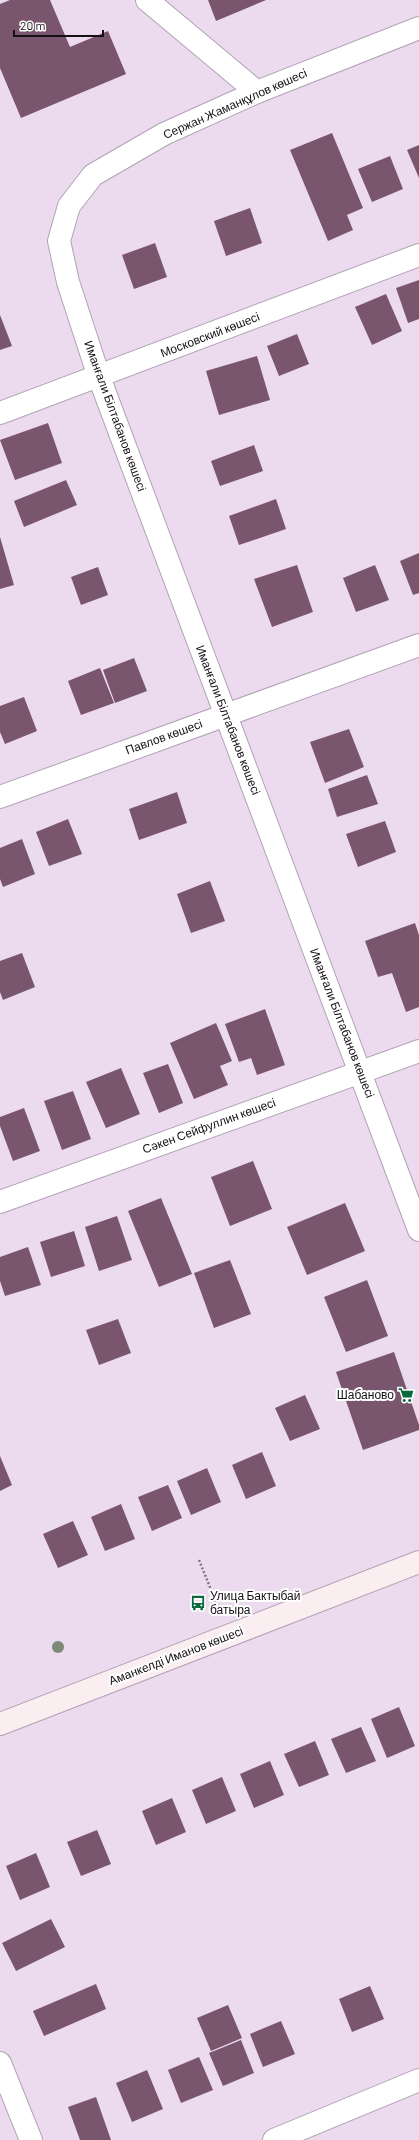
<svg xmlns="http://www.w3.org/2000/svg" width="419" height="2140" viewBox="0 0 419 2140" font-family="Barlow,sans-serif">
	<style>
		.building { fill: #7a556e }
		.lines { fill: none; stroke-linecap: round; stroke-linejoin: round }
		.street-casing { stroke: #b1a2b5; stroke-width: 24 }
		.secondary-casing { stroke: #b1a2b5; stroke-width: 24 }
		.path { stroke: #807582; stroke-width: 2.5; stroke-dasharray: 2 2; stroke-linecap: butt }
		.street { stroke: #fff; stroke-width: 22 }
		.secondary { stroke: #fbeef0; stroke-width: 22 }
		.tree { fill: #7b8976 }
		.labels { text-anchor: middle; stroke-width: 4; stroke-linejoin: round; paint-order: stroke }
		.street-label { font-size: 12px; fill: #151016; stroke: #fff }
		.poi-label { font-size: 12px; fill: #151016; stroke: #fff; text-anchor: end }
	</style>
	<rect width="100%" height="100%" fill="#ecdbef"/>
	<g class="building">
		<path d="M 10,0 L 50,0 L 70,47 L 108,31 L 126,74 L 21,118 L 0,68 L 0,4 Z"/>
		<path d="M 208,0 L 266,0 L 216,21 Z"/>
		<path d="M 332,133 L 363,208 L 347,215 L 353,230 L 328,241 L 290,150 Z"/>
		<path d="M 419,145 L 419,178 L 407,150 Z"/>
		<path d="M 390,156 L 403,189 L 372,202 L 358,169 Z"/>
		<path d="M 250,208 L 262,243 L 226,256 L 214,221 Z"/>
		<path d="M 155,243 L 167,277 L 134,289 L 122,255 Z"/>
		<path d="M 419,280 L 419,319 L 408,323 L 396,288 Z"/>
		<path d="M 386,294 L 402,331 L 372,345 L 355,307 Z"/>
		<path d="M 0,315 L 12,346 L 0,350 Z"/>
		<path d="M 297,334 L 309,364 L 279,376 L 267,346 Z"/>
		<path d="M 257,356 L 270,400 L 219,415 L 206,371 Z"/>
		<path d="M 48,423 L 62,463 L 15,480 L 0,440 Z"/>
		<path d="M 254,445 L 263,471 L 220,486 L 211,461 Z"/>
		<path d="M 66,480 L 77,505 L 24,527 L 14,501 Z"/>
		<path d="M 276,499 L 286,529 L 239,545 L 229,516 Z"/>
		<path d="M 0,537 L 14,585 L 0,589 Z"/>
		<path d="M 419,553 L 419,593 L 413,595 L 400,561 Z"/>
		<path d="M 297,565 L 313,612 L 272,627 L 254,579 Z"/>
		<path d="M 375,565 L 389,600 L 356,612 L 343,578 Z"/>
		<path d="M 98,567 L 108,595 L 81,605 L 71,577 Z"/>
		<path d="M 134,658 L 147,691 L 115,703 L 103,670 Z"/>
		<path d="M 100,668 L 114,703 L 81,715 L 68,681 Z"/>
		<path d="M 24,697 L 37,731 L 5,744 L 0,732 L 0,706 Z"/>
		<path d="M 349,729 L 364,767 L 325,783 L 310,742 Z"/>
		<path d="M 367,775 L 378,804 L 337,817 L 328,789 Z"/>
		<path d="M 177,792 L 187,823 L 139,840 L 129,809 Z"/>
		<path d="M 68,819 L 82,854 L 49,866 L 36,832 Z"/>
		<path d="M 385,821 L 396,852 L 358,867 L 346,834 Z"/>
		<path d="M 22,839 L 35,874 L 3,887 L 0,879 L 0,848 Z"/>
		<path d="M 210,881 L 225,921 L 191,933 L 177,894 Z"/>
		<path d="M 415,923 L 419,935 L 419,1007 L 406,1012 L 392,973 L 378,977 L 365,941 Z"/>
		<path d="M 22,953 L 35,987 L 3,1000 L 0,992 L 0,961 Z"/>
		<path d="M 265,1009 L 285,1065 L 257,1075 L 251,1058 L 239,1062 L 225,1024 Z"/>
		<path d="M 216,1023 L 232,1061 L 220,1066 L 228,1085 L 194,1099 L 170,1043 Z"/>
		<path d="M 168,1064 L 183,1103 L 159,1113 L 143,1073 Z"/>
		<path d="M 121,1068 L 140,1114 L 106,1128 L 86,1082 Z"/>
		<path d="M 73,1091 L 91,1139 L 62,1150 L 44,1101 Z"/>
		<path d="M 24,1108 L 40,1151 L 13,1161 L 0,1126 L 0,1117 Z"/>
		<path d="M 253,1161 L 272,1209 L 230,1226 L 211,1177 Z"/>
		<path d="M 161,1198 L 192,1274 L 159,1287 L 128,1211 Z"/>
		<path d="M 345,1203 L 365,1251 L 307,1275 L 287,1227 Z"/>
		<path d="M 117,1216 L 132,1260 L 99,1271 L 85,1227 Z"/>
		<path d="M 74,1231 L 85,1266 L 51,1277 L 40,1242 Z"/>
		<path d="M 28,1247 L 41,1285 L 5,1296 L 0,1281 L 0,1257 Z"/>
		<path d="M 230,1260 L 251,1314 L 214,1328 L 194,1273 Z"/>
		<path d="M 367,1280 L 388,1336 L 346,1352 L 324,1297 Z"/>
		<path d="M 118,1319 L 131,1353 L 99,1365 L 86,1330 Z"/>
		<path d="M 394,1352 L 419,1425 L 419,1430 L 363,1450 L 336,1372 Z"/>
		<path d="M 305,1395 L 320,1429 L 290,1441 L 275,1408 Z"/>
		<path d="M 262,1452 L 276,1486 L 246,1499 L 232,1465 Z"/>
		<path d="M 0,1456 L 12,1485 L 0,1491 Z"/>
		<path d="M 207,1468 L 221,1502 L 191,1515 L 177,1481 Z"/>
		<path d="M 168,1485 L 182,1518 L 152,1531 L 138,1497 Z"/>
		<path d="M 121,1504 L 135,1539 L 105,1551 L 91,1517 Z"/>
		<path d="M 73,1521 L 88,1555 L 58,1568 L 43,1534 Z"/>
		<path d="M 399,1707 L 415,1746 L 387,1758 L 371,1719 Z"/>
		<path d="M 361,1727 L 376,1761 L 346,1773 L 331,1739 Z"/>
		<path d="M 315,1741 L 329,1775 L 299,1787 L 284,1754 Z"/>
		<path d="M 270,1761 L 284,1795 L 254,1808 L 240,1774 Z"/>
		<path d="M 222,1777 L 236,1811 L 206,1824 L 192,1790 Z"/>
		<path d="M 172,1798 L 186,1832 L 156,1845 L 142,1811 Z"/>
		<path d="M 97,1830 L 111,1864 L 81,1876 L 67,1842 Z"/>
		<path d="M 36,1853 L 50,1887 L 20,1900 L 6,1866 Z"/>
		<path d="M 51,1919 L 65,1947 L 16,1971 L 2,1943 Z"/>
		<path d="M 96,1984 L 106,2009 L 44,2036 L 33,2011 Z"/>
		<path d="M 370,1986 L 384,2019 L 352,2032 L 339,1999 Z"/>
		<path d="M 228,2005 L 242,2038 L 211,2051 L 197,2018 Z"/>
		<path d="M 281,2021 L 295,2054 L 263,2067 L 250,2034 Z"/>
		<path d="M 241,2040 L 254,2073 L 223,2086 L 209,2053 Z"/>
		<path d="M 199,2057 L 213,2090 L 181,2103 L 168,2070 Z"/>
		<path d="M 147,2070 L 163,2109 L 132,2122 L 116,2083 Z"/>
		<path d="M 96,2097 L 111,2140 L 80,2140 L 68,2107 Z"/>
	</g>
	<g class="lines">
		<defs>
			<g id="street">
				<path d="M 147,0 L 257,92"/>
				<path d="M 419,28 L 257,92 L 164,134 L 93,175 L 69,206 L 59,241 L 68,282 L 99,377 L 419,1230"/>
				<path d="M 0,413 L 419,255"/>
				<path d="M 0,797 L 419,645"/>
				<path d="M 0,1202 L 419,1051"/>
				<path d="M 0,2063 L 31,2140"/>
				<path d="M 274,2140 L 419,2080"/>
			</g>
			<path id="secondary" d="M 0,1724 L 419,1562"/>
		</defs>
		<use href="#street" class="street-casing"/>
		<use href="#secondary" class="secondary-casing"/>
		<path class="path" d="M 199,1560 L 218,1607"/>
		<use href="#street" class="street"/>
		<use href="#secondary" class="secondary"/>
	</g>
	<circle class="tree" cx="58" cy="1647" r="6"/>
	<defs>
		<symbol id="supermarket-bare" viewBox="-9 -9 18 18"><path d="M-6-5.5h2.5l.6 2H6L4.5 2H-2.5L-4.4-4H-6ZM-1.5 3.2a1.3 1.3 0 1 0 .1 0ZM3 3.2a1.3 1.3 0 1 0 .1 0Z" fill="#09693d" stroke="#fff" stroke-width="2.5" paint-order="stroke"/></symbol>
		<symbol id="bus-bare" viewBox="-9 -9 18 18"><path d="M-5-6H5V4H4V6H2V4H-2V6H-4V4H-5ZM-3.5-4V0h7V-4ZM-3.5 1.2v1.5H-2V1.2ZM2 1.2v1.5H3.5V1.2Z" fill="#09693d" stroke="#fff" stroke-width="2.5" paint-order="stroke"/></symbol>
	</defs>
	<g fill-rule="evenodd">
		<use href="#supermarket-bare" x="395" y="1384" width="22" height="22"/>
		<use href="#bus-bare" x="187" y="1592" width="22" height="22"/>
	</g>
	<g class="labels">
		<g class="street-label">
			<text transform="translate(235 104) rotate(-24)" y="4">Сержан Жаманқұлов көшесі</text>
			<text transform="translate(210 335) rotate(-21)" y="4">Московский көшесі</text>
			<text transform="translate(115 416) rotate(70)" y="4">Иманғали Білтабанов көшесі</text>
			<text transform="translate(228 720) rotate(69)" y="4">Иманғали Білтабанов көшесі</text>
			<text transform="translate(164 737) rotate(-20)" y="4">Павлов көшесі</text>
			<text transform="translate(342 1023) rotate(69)" y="4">Иманғали Білтабанов көшесі</text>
			<text transform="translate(209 1126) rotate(-20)" y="4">Сәкен Сейфуллин көшесі</text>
			<text transform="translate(176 1656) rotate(-21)" y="4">Аманкелді Иманов көшесі</text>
		</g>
		<g class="poi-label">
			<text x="394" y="1399">Шабаново</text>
			<text x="210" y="1600" text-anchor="start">Улица Бактыбай<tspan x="210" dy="14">батыра</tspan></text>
		</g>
	</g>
	<path d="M14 30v6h89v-6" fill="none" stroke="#151016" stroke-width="2"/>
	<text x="20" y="30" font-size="12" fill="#151016" stroke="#ffffff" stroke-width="3" paint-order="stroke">20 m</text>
</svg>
